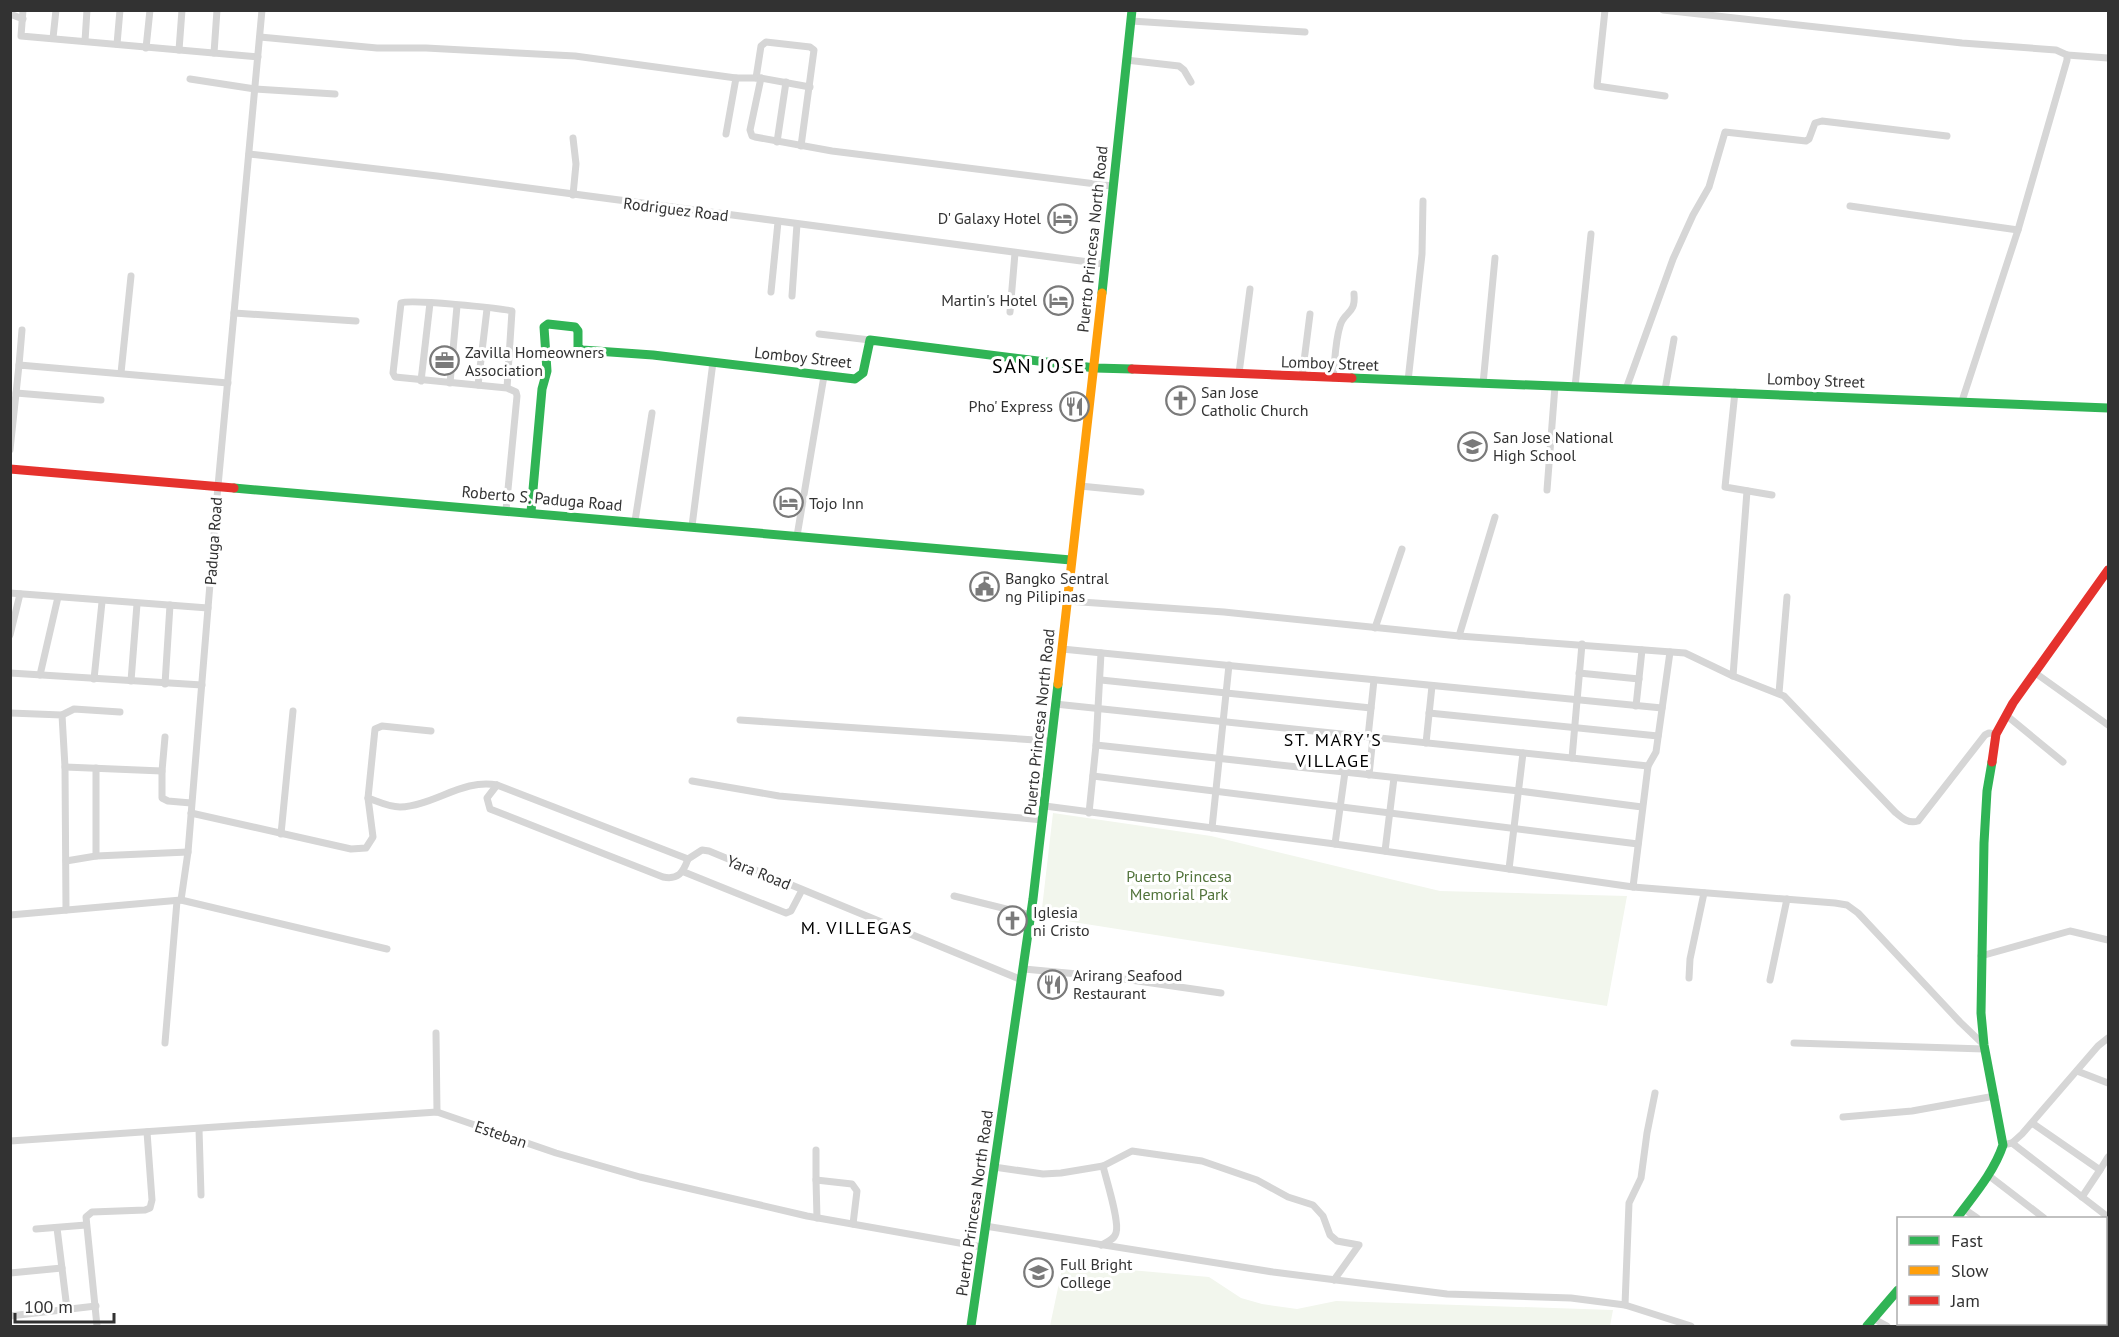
<svg xmlns="http://www.w3.org/2000/svg" width="2119" height="1337" viewBox="0 0 2119 1337" font-family="'PT Sans',sans-serif">
	<style>
		.green { fill: #f2f6ed }
		.lines { fill: none; stroke-linecap: round; stroke-linejoin: round }
		.street { stroke: #d6d6d6; stroke-width: 7 }
		.fast { stroke: #30b455; stroke-width: 9 }
		.slow { stroke: #ff9f0a; stroke-width: 9 }
		.jam { stroke: #e5322d; stroke-width: 9 }
		.labels { text-anchor: middle; stroke-width: 6; stroke-linejoin: round; paint-order: stroke }
		.street-label { font-size: 16px; fill: #323232; stroke: #fff }
		.poi-label { font-size: 16px; fill: #323232; stroke: #fff; text-anchor: start }
		.park-label { font-size: 16px; fill: #51733a; stroke: #fff }
		.neighbourhood-label { font-size: 18px; letter-spacing: 1.5px; fill: #000; stroke: #fff }
		.quarter-label { font-size: 20px; letter-spacing: 1.5px; fill: #000; stroke: #fff }
	</style>
	<rect width="100%" height="100%" fill="#fff"/>
	<g class="green">
		<path d="M 1053,813 L 1211,836 L 1440,891 L 1627,896 L 1607,1006 L 1041,917 Z"/>
		<path d="M 1063,1264 L 1209,1277 L 1241,1298 L 1262,1304 L 1297,1309 L 1336,1301 L 1613,1310 L 1610,1326 L 1050,1326 Z"/>
	</g>
	<g class="lines">
		<g class="street">
			<path d="M 23,10 L 21,36 L 258,57"/>
			<path d="M 1605,10 L 1597,86 L 1665,96"/>
			<path d="M 1663,10 L 1962,43 L 2056,50 L 2067,55 L 2067,60 L 2018,230 L 1962,401"/>
			<path d="M 10,14 L 23,19"/>
			<path d="M 1131,21 L 1305,32"/>
			<path d="M 260,37 L 377,48 L 426,48 L 575,56 L 736,78 L 761,78 L 810,87"/>
			<path d="M 53,38 L 56,10"/>
			<path d="M 85,41 L 87,10"/>
			<path d="M 117,44 L 120,10"/>
			<path d="M 146,48 L 150,10"/>
			<path d="M 179,50 L 182,10"/>
			<path d="M 214,53 L 217,10"/>
			<path d="M 2067,55 L 2108,58"/>
			<path d="M 1126,60 L 1179,66 L 1184,70 L 1191,82"/>
			<path d="M 756,78 L 761,46 L 766,42 L 810,47 L 814,50 L 801,146"/>
			<path d="M 761,78 L 750,130 L 752,136 L 755,137 L 832,151 L 1112,186"/>
			<path d="M 190,79 L 255,89 L 335,94"/>
			<path d="M 726,134 L 736,78"/>
			<path d="M 573,138 L 576,164 L 573,195"/>
			<path d="M 777,142 L 786,82"/>
			<path d="M 249,154 L 437,176 L 1104,264"/>
			<path d="M 1850,206 L 2018,230"/>
			<path d="M 771,292 L 778,222"/>
			<path d="M 792,296 L 797,224"/>
			<path d="M 1010,312 L 1015,253"/>
			<path d="M 234,313 L 356,321"/>
			<path d="M 819,334 L 870,340"/>
			<path d="M 19,365 L 22,330"/>
			<path d="M 121,373 L 131,276"/>
			<path d="M 1239,373 L 1250,289"/>
			<path d="M 1302,377 L 1310,314"/>
			<path d="M 1333,378 C 1335,361 1335,342 1340,326 C 1344,311 1356,315 1354,294"/>
			<path d="M 421,381 L 430,303"/>
			<path d="M 1408,381 L 1422,254 L 1423,201"/>
			<path d="M 450,383 L 457,306"/>
			<path d="M 1483,384 L 1495,258"/>
			<path d="M 478,385 L 487,309"/>
			<path d="M 1575,387 L 1591,234"/>
			<path d="M 1626,389 L 1673,259 L 1693,215 L 1709,187 L 1725,132 L 1806,141 L 1809,139 L 1815,123 L 1822,121 L 1947,136"/>
			<path d="M 1665,390 L 1674,339"/>
			<path d="M 1735,392 L 1725,487 L 1772,495"/>
			<path d="M 16,393 L 101,400"/>
			<path d="M 10,450 L 19,365 L 228,383"/>
			<path d="M 1080,486 L 1141,492"/>
			<path d="M 1547,490 L 1555,386"/>
			<path d="M 506,510 L 517,396 L 516,392 L 507,388 L 395,377 L 393,373 L 401,303 C 411,299 499,308 512,311 L 507,388"/>
			<path d="M 635,521 L 652,413"/>
			<path d="M 692,526 L 713,362"/>
			<path d="M 797,536 L 824,376"/>
			<path d="M 10,593 L 208,608"/>
			<path d="M 1067,601 L 1224,612 L 1459,636 L 1685,653 L 1733,676 L 1784,696 L 1895,812 C 1902,818 1908,824 1918,821 L 1985,735 L 1989,733 L 1996,734"/>
			<path d="M 1375,628 L 1402,549"/>
			<path d="M 10,635 L 20,594"/>
			<path d="M 1459,636 L 1495,517"/>
			<path d="M 1062,649 L 1662,708"/>
			<path d="M 2034,672 L 2108,725"/>
			<path d="M 10,673 L 202,685"/>
			<path d="M 1579,673 L 1639,679"/>
			<path d="M 40,675 L 58,597"/>
			<path d="M 1733,676 L 1747,491"/>
			<path d="M 94,679 L 102,602"/>
			<path d="M 1101,680 L 1371,708"/>
			<path d="M 131,681 L 137,604"/>
			<path d="M 165,684 L 170,605"/>
			<path d="M 1779,693 L 1787,597"/>
			<path d="M 1055,704 L 1648,766"/>
			<path d="M 1636,706 L 1642,650"/>
			<path d="M 10,713 L 62,715 L 65,767 L 66,910"/>
			<path d="M 1429,713 L 1658,736"/>
			<path d="M 62,715 L 74,709 L 120,712"/>
			<path d="M 2006,715 L 2063,762"/>
			<path d="M 740,720 L 1051,741"/>
			<path d="M 165,737 L 162,771 L 162,798 L 168,801 L 191,803"/>
			<path d="M 1368,737 L 1374,680"/>
			<path d="M 1426,743 L 1432,686"/>
			<path d="M 1096,745 L 1519,791 L 1642,807"/>
			<path d="M 1572,758 L 1582,644"/>
			<path d="M 65,767 L 162,771"/>
			<path d="M 1369,775 L 1373,737"/>
			<path d="M 1093,776 L 1638,844"/>
			<path d="M 692,781 L 779,796 L 1043,820"/>
			<path d="M 497,785 L 487,798 L 490,809 L 663,877 C 678,880 683,873 688,859"/>
			<path d="M 368,798 C 379,802 389,807 400,807 C 433,806 464,778 497,785 L 688,859 L 702,850 L 709,851 L 1022,980"/>
			<path d="M 1045,806 L 1335,844 L 1633,887 L 1835,903 L 1847,905 L 1858,913 L 1960,1022 L 1984,1045"/>
			<path d="M 191,813 L 351,849 L 366,848 L 373,837 L 368,798 L 375,729 L 382,726 L 431,731"/>
			<path d="M 1089,813 L 1096,745 L 1101,653"/>
			<path d="M 1212,828 L 1229,665"/>
			<path d="M 281,834 L 293,711"/>
			<path d="M 1335,844 L 1345,772"/>
			<path d="M 1385,851 L 1394,778"/>
			<path d="M 96,856 L 96,768"/>
			<path d="M 66,861 L 96,856 L 188,852"/>
			<path d="M 1509,869 L 1523,753"/>
			<path d="M 684,872 L 786,913 L 791,911 L 802,890"/>
			<path d="M 1633,887 L 1648,766 L 1656,752 L 1670,652"/>
			<path d="M 954,896 L 1031,915"/>
			<path d="M 181,900 L 188,852 L 218,486 L 262,10"/>
			<path d="M 10,915 L 181,900 L 387,949"/>
			<path d="M 1981,956 L 2070,931 L 2108,940"/>
			<path d="M 1024,969 L 1110,977 L 1221,993"/>
			<path d="M 1689,978 L 1690,959 L 1704,893"/>
			<path d="M 1770,980 L 1787,899"/>
			<path d="M 436,1033 L 437,1112"/>
			<path d="M 165,1043 L 177,901"/>
			<path d="M 1794,1043 L 1984,1049"/>
			<path d="M 2077,1071 L 2108,1083"/>
			<path d="M 1843,1117 L 1912,1111 L 1995,1096"/>
			<path d="M 2032,1123 L 2100,1170 L 2082,1197"/>
			<path d="M 199,1129 L 201,1195"/>
			<path d="M 10,1141 L 437,1112 L 556,1153 L 640,1177 L 807,1216 L 982,1247"/>
			<path d="M 2012,1143 L 2108,1217"/>
			<path d="M 2003,1145 L 2012,1143 L 2022,1134 L 2098,1046 L 2108,1038"/>
			<path d="M 816,1150 L 816,1180"/>
			<path d="M 994,1167 L 1043,1174 L 1061,1173 L 1103,1166 L 1132,1151 L 1202,1161 L 1257,1180 L 1288,1197 L 1313,1205 L 1323,1216 L 1330,1235 L 1337,1241 L 1359,1245 L 1334,1280"/>
			<path d="M 2100,1170 L 2108,1157"/>
			<path d="M 1988,1175 L 2044,1218"/>
			<path d="M 1964,1209 L 1977,1218"/>
			<path d="M 817,1218 L 816,1180 L 852,1184 L 857,1191 L 853,1224"/>
			<path d="M 985,1226 L 1273,1272 L 1447,1294 L 1571,1298 L 1625,1305 L 1691,1326"/>
			<path d="M 57,1228 L 67,1309"/>
			<path d="M 36,1229 L 86,1225"/>
			<path d="M 1101,1245 C 1107,1242 1114,1240 1116,1233 C 1120,1222 1106,1179 1103,1166"/>
			<path d="M 2106,1267 L 2108,1269"/>
			<path d="M 10,1273 L 62,1268"/>
			<path d="M 1625,1305 L 1629,1203 L 1641,1178 L 1647,1133 L 1655,1093"/>
			<path d="M 2106,1313 L 2108,1315"/>
			<path d="M 10,1316 L 96,1306"/>
			<path d="M 1874,1319 L 1887,1326"/>
			<path d="M 1988,1324 L 1993,1326"/>
			<path d="M 97,1326 L 86,1217 L 92,1212 L 145,1210 L 150,1208 L 152,1200 L 147,1132"/>
			<path d="M 1953,1326 L 1954,1324"/>
		</g>
		<g class="fast">
			<path d="M 1102,293 L 1132,10"/>
			<path d="M 1352,378 L 2108,408"/>
			<path d="M 234,488 L 1071,560"/>
			<path d="M 531,512 L 542,389 L 547,371 L 544,327 L 548,324 L 575,327 L 578,331 L 578,347 L 582,350 L 653,355 L 855,379 L 863,373 L 870,340 L 1095,368 L 1132,369"/>
			<path d="M 1957,1218 C 1974,1195 1994,1172 2003,1145 L 1984,1045 L 1981,1013 L 1984,843 L 1987,791 L 1992,762"/>
			<path d="M 971,1326 L 1033,899 L 1058,684"/>
			<path d="M 1867,1326 L 1898,1290"/>
		</g>
		<path class="slow" d="M 1058,684 L 1102,293"/>
		<g class="jam">
			<path d="M 1132,369 L 1352,378"/>
			<path d="M 10,469 L 234,488"/>
			<path d="M 1992,762 L 1996,734 L 2013,703 L 2108,570"/>
		</g>
	</g>
	<defs>
		<symbol id="hotel-ring" viewBox="-11 -11 22 22"><circle r="9.5" fill="#fff" stroke="#7a7a7a" stroke-width="1.5"/><path d="M-6-4.5h1.5V1H6V5H4.5V3h-9V5H-6ZM-4 0a1.8 1.8 0 1 1 3.6 0ZM.5 0V-2.5h3Q6-2.5 6 0Z" fill="#7a7a7a"/></symbol>
		<symbol id="office-ring" viewBox="-11 -11 22 22"><circle r="9.5" fill="#fff" stroke="#7a7a7a" stroke-width="1.5"/><path d="M-6-3h4V-5.5h4V-3h4V5H-6ZM-1-4.5V-3h2v-1.5ZM-6 0V1H6V0Z" fill="#7a7a7a"/></symbol>
		<symbol id="church-ring" viewBox="-11 -11 22 22"><circle r="9.5" fill="#fff" stroke="#7a7a7a" stroke-width="1.5"/><path d="M-1.2-6h2.4v3.5h3.3v2.4h-3.3V6h-2.4V-.1h-3.3v-2.4h3.3Z" fill="#7a7a7a"/></symbol>
		<symbol id="restaurant-ring" viewBox="-11 -11 22 22"><circle r="9.5" fill="#fff" stroke="#7a7a7a" stroke-width="1.5"/><path d="M-5-6h1v4h1v-4h1v4h1v-4h1v5L-1.5 .5V6h-2V.5L-5-1ZM5-6V6H3V1.5H1.5Q1.5-4 5-6Z" fill="#7a7a7a"/></symbol>
		<symbol id="school-ring" viewBox="-11 -11 22 22"><circle r="9.5" fill="#fff" stroke="#7a7a7a" stroke-width="1.5"/><path d="M0-5L7-2L0 1L-7-2ZM-4 1L0 2.5L4 1V4Q0 6-4 4Z" fill="#7a7a7a"/></symbol>
		<symbol id="civic-ring" viewBox="-11 -11 22 22"><circle r="9.5" fill="#fff" stroke="#7a7a7a" stroke-width="1.5"/><path d="M-.6-6.5H3V-4.5H.6V-3L4-1V1h2V6H-6V1h2V-1L-.6-3ZM-1.2 2.5V6h2.4V2.5Z" fill="#7a7a7a"/></symbol>
		<symbol id="university-ring" viewBox="-11 -11 22 22"><circle r="9.5" fill="#fff" stroke="#7a7a7a" stroke-width="1.5"/><path d="M0-5L7-2L0 1L-7-2ZM-4 1L0 2.5L4 1V4Q0 6-4 4Z" fill="#7a7a7a"/></symbol>
	</defs>
	<g fill-rule="evenodd">
		<use href="#hotel-ring" x="1046" y="202" width="33" height="33"/>
		<use href="#hotel-ring" x="1042" y="284" width="33" height="33"/>
		<use href="#office-ring" x="428" y="344" width="33" height="33"/>
		<use href="#church-ring" x="1164" y="384" width="33" height="33"/>
		<use href="#restaurant-ring" x="1058" y="390" width="33" height="33"/>
		<use href="#school-ring" x="1456" y="430" width="33" height="33"/>
		<use href="#hotel-ring" x="772" y="486" width="33" height="33"/>
		<use href="#civic-ring" x="968" y="570" width="33" height="33"/>
		<use href="#church-ring" x="996" y="904" width="33" height="33"/>
		<use href="#restaurant-ring" x="1036" y="968" width="33" height="33"/>
		<use href="#university-ring" x="1022" y="1256" width="33" height="33"/>
	</g>
	<g class="labels">
		<g class="street-label">
			<text transform="translate(676 209) rotate(7)" y="6">Rodriguez Road</text>
			<text transform="translate(1092 239) rotate(-84)" y="6">Puerto Princesa North Road</text>
			<text transform="translate(803 357) rotate(6)" y="6">Lomboy Street</text>
			<text transform="translate(1330 363) rotate(2)" y="6">Lomboy Street</text>
			<text transform="translate(1816 380) rotate(2)" y="6">Lomboy Street</text>
			<text transform="translate(542 498) rotate(5)" y="6">Roberto S. Paduga Road</text>
			<text transform="translate(213 541) rotate(-86)" y="6">Paduga Road</text>
			<text transform="translate(1039 722) rotate(-84)" y="6">Puerto Princesa North Road</text>
			<text transform="translate(759 872) rotate(22)" y="6">Yara Road</text>
			<text transform="translate(501 1134) rotate(19)" y="6">Esteban</text>
			<text transform="translate(974 1203) rotate(-82)" y="6">Puerto Princesa North Road</text>
		</g>
		<g class="poi-label">
			<text x="1041" y="224" text-anchor="end">D' Galaxy Hotel</text>
			<text x="1037" y="306" text-anchor="end">Martin's Hotel</text>
			<text x="465" y="358">Zavilla Homeowners<tspan x="465" dy="18">Association</tspan></text>
			<text x="1201" y="398">San Jose<tspan x="1201" dy="18">Catholic Church</tspan></text>
			<text x="1053" y="412" text-anchor="end">Pho' Express</text>
			<text x="1493" y="443">San Jose National<tspan x="1493" dy="18">High School</tspan></text>
			<text x="809" y="509">Tojo Inn</text>
			<text x="1005" y="584">Bangko Sentral<tspan x="1005" dy="18">ng Pilipinas</tspan></text>
			<text x="1033" y="918">Iglesia<tspan x="1033" dy="18">ni Cristo</tspan></text>
			<text x="1073" y="981">Arirang Seafood<tspan x="1073" dy="18">Restaurant</tspan></text>
			<text x="1060" y="1270">Full Bright<tspan x="1060" dy="18">College</tspan></text>
		</g>
		<g class="park-label">
			<text x="1179" y="882">Puerto Princesa<tspan x="1179" dy="18">Memorial Park</tspan></text>
		</g>
		<g class="neighbourhood-label">
			<text x="1333" y="746">ST. MARY'S<tspan x="1333" dy="21">VILLAGE</tspan></text>
			<text x="857" y="934">M. VILLEGAS</text>
		</g>
		<g class="quarter-label">
			<text x="1039" y="373">SAN JOSE</text>
		</g>
	</g>
	<rect width="2119" height="1337" fill="none" stroke="#323232" stroke-width="24"/>
	<rect x="1897" y="1217" width="210" height="108" fill="#ffffff" stroke="#adadad" stroke-width="1.5"/>
	<rect x="1909" y="1236" width="30" height="9" fill="#30b455" stroke="#adadad" stroke-width="1.5"/>
	<text x="1951" y="1247" font-size="18" fill="#323232">Fast</text>
	<rect x="1909" y="1266" width="30" height="9" fill="#ff9f0a" stroke="#adadad" stroke-width="1.5"/>
	<text x="1951" y="1277" font-size="18" fill="#323232">Slow</text>
	<rect x="1909" y="1296" width="30" height="9" fill="#e5322d" stroke="#adadad" stroke-width="1.5"/>
	<text x="1951" y="1307" font-size="18" fill="#323232">Jam</text>
	<path d="M15 1313v9h99v-9" fill="none" stroke="#323232" stroke-width="3"/>
	<text x="24" y="1313" font-size="18" fill="#323232" stroke="#ffffff" stroke-width="4.5" paint-order="stroke">100 m</text>
</svg>
